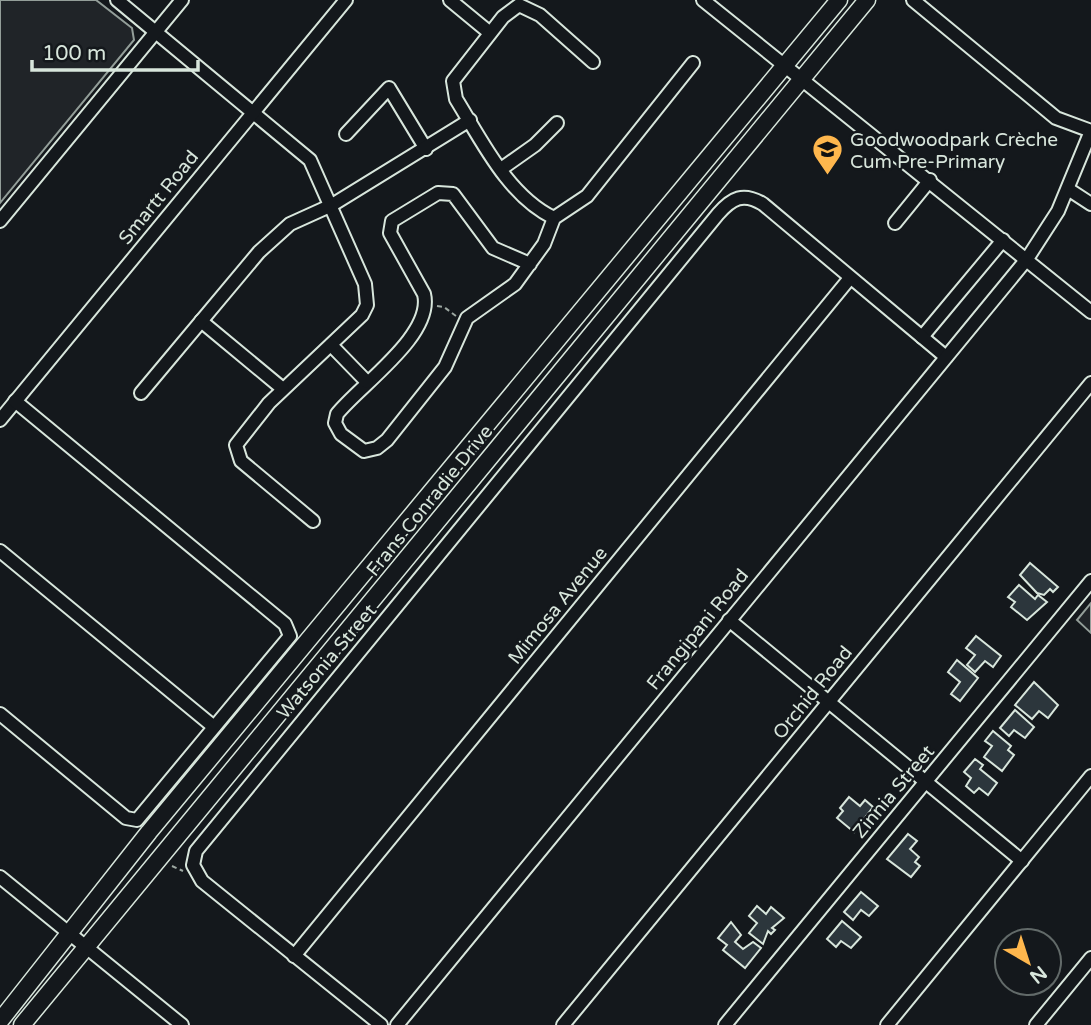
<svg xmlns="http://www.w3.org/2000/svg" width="1091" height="1025" viewBox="0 0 1091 1025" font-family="'Varela Round',sans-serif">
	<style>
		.green { fill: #202428; stroke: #939e99; stroke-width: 2 }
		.building { fill: #2c363c; stroke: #d8e6dc; stroke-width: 2 }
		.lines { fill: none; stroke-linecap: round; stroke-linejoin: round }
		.minor-casing { stroke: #d8e6dc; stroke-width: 16 }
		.major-casing { stroke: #d8e6dc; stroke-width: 19 }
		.path { stroke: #9da8a2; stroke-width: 2; stroke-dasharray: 5 3.5; stroke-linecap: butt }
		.minor { stroke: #14181c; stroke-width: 12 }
		.major { stroke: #14181c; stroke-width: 16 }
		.labels { text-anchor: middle; stroke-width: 5; stroke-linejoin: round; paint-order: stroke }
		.poi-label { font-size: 19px; fill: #d8e6dc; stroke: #14181c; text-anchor: start }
		.street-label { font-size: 19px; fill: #d8e6dc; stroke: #14181c }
	</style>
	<rect width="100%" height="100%" fill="#14181c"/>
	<g class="green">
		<path d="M 0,0 L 96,0 L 132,28 L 134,40 L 0,203 Z"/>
		<path d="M 1091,603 L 1091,633 L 1077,620 Z"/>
	</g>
	<g class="building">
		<path d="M 1030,563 L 1058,587 L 1053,592 L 1050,589 L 1044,595 L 1037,593 L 1020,575 Z"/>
		<path d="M 1019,585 L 1035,599 L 1038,595 L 1047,602 L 1027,620 L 1011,607 L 1015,602 L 1008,597 Z"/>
		<path d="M 976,636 L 1001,656 L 993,667 L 985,661 L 975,672 L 967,665 L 975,655 L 966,648 Z"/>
		<path d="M 957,660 L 978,678 L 960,701 L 951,694 L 960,682 L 948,672 Z"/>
		<path d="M 1034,682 L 1058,705 L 1048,718 L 1039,711 L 1032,719 L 1015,705 Z"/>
		<path d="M 1015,710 L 1034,727 L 1025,738 L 1014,730 L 1009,736 L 1000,728 Z"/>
		<path d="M 993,731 L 1011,746 L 1008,750 L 1014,755 L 1002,771 L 984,757 L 992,746 L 985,741 Z"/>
		<path d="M 975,759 L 983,765 L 980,769 L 997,783 L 988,795 L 979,788 L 974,793 L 966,786 L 971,778 L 964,772 Z"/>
		<path d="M 849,797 L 860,806 L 865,800 L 873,807 L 854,832 L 837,818 L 843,811 L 840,808 Z"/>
		<path d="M 908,834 L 917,841 L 910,849 L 919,857 L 915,862 L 920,866 L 911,877 L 887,859 Z"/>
		<path d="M 861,892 L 878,906 L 869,916 L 861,910 L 853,920 L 844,912 Z"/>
		<path d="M 757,906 L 766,914 L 771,907 L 784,918 L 772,928 L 775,930 L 771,934 L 768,931 L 763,944 L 749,933 L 757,923 L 749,916 Z"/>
		<path d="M 842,921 L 861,937 L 851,948 L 841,941 L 836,947 L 827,939 Z"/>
		<path d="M 731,922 L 741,935 L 735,942 L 743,949 L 753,942 L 761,948 L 745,968 L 723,950 L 727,945 L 718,938 Z"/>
	</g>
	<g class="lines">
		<defs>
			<g id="minor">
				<path d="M 117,0 L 310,160 L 365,284 L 367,305 L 362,315 L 269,403 L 236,445 L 241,461 L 313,521"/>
				<path d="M 450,0 L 490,33"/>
				<path d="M 703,0 L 1091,312"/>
				<path d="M 913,0 L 1056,118 L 1091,131"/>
				<path d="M 346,134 L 389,88 L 426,149"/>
				<path d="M 501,169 L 535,145 L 557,123"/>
				<path d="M 1068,189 L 1091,204"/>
				<path d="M 554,218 C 508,196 482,141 456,99 L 453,81 L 503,17 L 519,5 L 540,15 L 593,62"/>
				<path d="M 0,221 L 182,0"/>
				<path d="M 895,223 L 930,180"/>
				<path d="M 530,264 L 493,248 L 453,194 L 438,193 L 392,221 L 390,233 L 424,294 C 434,335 360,385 337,414 L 335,423 L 341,434 L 364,451 L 377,448 L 387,440 L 445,367 L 467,318 L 515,284 L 544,244 L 554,218 L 587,196 L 693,63"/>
				<path d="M 201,321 L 283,389"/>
				<path d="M 922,337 L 1003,240"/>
				<path d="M 331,345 L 367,382"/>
				<path d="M 141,393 L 259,252 L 290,224 L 332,205 L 470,120"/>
				<path d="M 0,420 L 346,0"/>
				<path d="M 0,551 L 214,727"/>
				<path d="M 729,620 L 1022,861"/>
				<path d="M 0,714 L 126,818 L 137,820 L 290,636 L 285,624 L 15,401"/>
				<path d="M 0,877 L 182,1025"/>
				<path d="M 294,956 L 850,278"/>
				<path d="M 381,1025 L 202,881 L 193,865 L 196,851 L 718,214 C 732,198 743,192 763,204 L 946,357"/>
				<path d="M 397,1025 L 1027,259 L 1058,211 L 1091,131"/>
				<path d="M 563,1025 L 1091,383"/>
				<path d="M 725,1025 L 1091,581"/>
				<path d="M 887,1025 L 1091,776"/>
				<path d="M 1036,1025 L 1091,958"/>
			</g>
			<g id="major">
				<path d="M 0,1021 L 149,832 L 839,0"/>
				<path d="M 22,1025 L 867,0"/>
			</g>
		</defs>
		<use href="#minor" class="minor-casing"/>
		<use href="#major" class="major-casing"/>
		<g class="path">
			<path d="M 437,306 L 444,307 L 456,316"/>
			<path d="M 172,866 L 183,871"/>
		</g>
		<use href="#minor" class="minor"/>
		<use href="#major" class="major"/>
	</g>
	<defs>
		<symbol id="school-pin" viewBox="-11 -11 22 30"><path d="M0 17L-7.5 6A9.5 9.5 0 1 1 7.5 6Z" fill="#ffb74d" stroke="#14181c"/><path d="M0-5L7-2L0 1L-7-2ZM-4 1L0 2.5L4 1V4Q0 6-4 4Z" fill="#111"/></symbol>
	</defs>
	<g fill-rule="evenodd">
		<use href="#school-pin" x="810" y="132" width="35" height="47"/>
	</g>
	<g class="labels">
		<g class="poi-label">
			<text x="850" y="146">Goodwoodpark Crèche<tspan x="850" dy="22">Cum Pre-Primary</tspan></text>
		</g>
		<g class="street-label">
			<text transform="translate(158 197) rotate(-51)" y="7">Smartt Road</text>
			<text transform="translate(429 500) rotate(-51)" y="7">Frans Conradie Drive</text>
			<text transform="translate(557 605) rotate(-51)" y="7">Mimosa Avenue</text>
			<text transform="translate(697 629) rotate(-51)" y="7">Frangipani Road</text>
			<text transform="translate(326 661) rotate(-50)" y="7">Watsonia Street</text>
			<text transform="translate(812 692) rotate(-51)" y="7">Orchid Road</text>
			<text transform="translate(893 791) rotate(-50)" y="7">Zinnia Street</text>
		</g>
	</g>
	<g transform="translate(1028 962) rotate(141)"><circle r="33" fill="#14181c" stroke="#626a69" stroke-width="2"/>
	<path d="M0-5L12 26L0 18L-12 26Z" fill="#ffb74d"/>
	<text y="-10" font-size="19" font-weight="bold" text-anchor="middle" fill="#d8e6dc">N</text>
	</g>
	<path d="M32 60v10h166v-10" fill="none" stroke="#d8e6dc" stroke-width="3.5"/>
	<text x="42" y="60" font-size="21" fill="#d8e6dc" stroke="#14181c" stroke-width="5" paint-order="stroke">100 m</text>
</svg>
